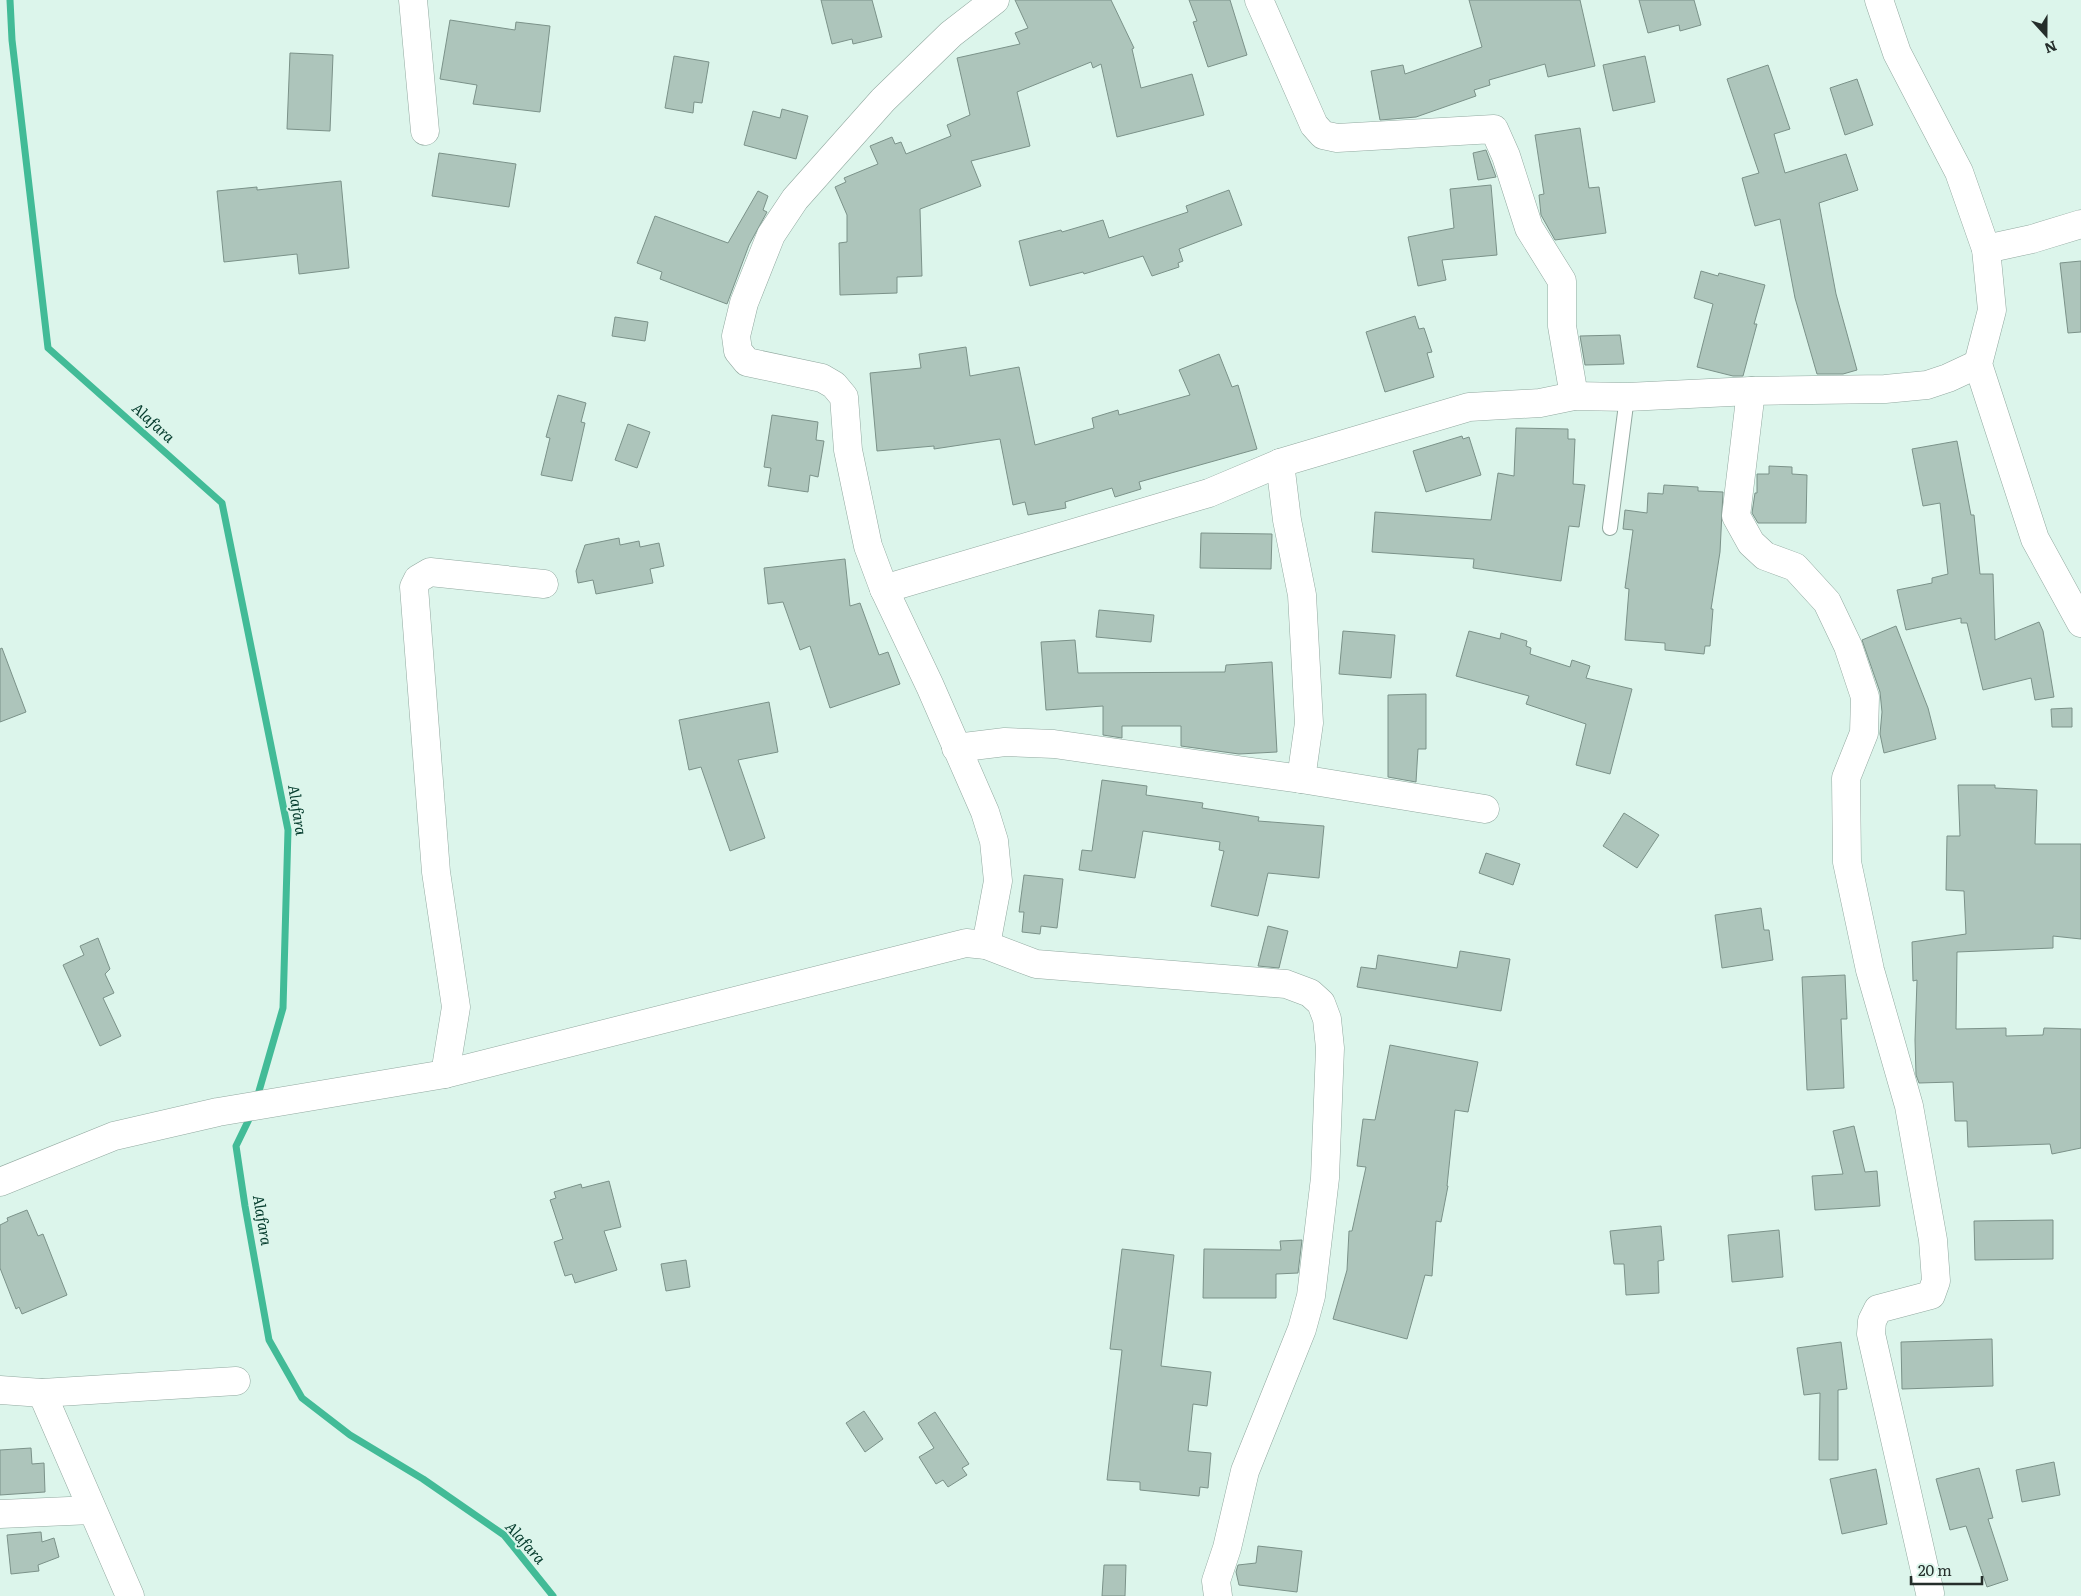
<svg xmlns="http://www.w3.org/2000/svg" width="2081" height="1596" viewBox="0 0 2081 1596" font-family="Literata,serif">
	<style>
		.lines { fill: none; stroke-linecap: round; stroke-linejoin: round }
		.stream { stroke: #42bb97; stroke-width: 7 }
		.building { fill: #adc5bb; stroke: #7b9289 }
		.lane-casing { stroke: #92a9a0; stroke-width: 16 }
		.street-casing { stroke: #92a9a0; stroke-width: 29 }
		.lane { stroke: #fff; stroke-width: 14 }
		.street { stroke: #fff; stroke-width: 28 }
		.labels { text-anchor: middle; stroke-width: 4; stroke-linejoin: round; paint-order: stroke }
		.water-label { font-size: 15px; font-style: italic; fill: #053c2d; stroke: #dcf5eb }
	</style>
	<rect width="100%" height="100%" fill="#dcf5eb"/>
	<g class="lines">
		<g class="stream">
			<path d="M 10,0 L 12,40 L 48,348 L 222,503 L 288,830 L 283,1008 L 257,1098"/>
			<path d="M 252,1113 L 236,1146 L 245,1206 L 269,1340 L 302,1398 L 350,1435 L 423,1479 L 504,1535 L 553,1596"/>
		</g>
	</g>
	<g class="building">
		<path d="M 821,0 L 872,0 L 882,37 L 853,44 L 852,39 L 832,44 Z"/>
		<path d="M 1015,0 L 1111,0 L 1134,48 L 1132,49 L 1141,88 L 1192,74 L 1204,115 L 1117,137 L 1101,64 L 1093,68 L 1091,62 L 1017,92 L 1030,146 L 971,161 L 981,186 L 920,209 L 922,276 L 897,277 L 897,293 L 840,295 L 839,243 L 847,242 L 847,215 L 835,187 L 846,182 L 844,178 L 878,164 L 870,146 L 892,137 L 895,144 L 901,142 L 906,154 L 951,136 L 947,125 L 970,115 L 957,58 L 1020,44 L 1015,33 L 1028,28 Z"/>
		<path d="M 1189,0 L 1230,0 L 1247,55 L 1208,67 L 1193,22 L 1197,21 Z"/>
		<path d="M 1469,0 L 1580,0 L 1595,66 L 1548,77 L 1545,64 L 1489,80 L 1490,85 L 1474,90 L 1476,96 L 1416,117 L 1380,120 L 1371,71 L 1403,65 L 1405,74 L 1482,47 Z"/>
		<path d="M 1639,0 L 1694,0 L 1701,25 L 1680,31 L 1679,25 L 1648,33 Z"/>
		<path d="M 450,20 L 515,30 L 516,22 L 550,26 L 540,112 L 473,104 L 477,85 L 440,79 Z"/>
		<path d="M 290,53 L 333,55 L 330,131 L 287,129 Z"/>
		<path d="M 674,56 L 709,62 L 702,103 L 694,102 L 693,113 L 665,108 Z"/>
		<path d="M 1645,56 L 1655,102 L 1613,111 L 1603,65 Z"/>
		<path d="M 1768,65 L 1790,129 L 1774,134 L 1785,173 L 1846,154 L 1858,190 L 1819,203 L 1836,294 L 1857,370 L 1843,374 L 1817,374 L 1795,298 L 1780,219 L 1755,226 L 1742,178 L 1759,173 L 1727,79 Z"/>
		<path d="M 1857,79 L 1873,125 L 1845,135 L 1830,88 Z"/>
		<path d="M 782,109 L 808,116 L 796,159 L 744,145 L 753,111 L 780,118 Z"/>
		<path d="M 1580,128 L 1589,188 L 1599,187 L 1606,233 L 1555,240 L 1541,215 L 1539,195 L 1544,194 L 1535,135 Z"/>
		<path d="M 1486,150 L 1496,177 L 1478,180 L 1473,153 Z"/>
		<path d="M 439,153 L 516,164 L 509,207 L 432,196 Z"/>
		<path d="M 341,181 L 349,268 L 299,274 L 297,254 L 224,262 L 217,191 L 257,187 L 257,190 Z"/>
		<path d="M 1491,185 L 1497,255 L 1442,260 L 1446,280 L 1418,286 L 1408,237 L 1454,228 L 1450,189 Z"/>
		<path d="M 1229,190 L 1242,225 L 1179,249 L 1183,261 L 1178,263 L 1179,267 L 1152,276 L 1143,256 L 1084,274 L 1083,272 L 1030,286 L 1019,241 L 1061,230 L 1062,232 L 1103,220 L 1109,238 L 1188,212 L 1186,206 Z"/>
		<path d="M 758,191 L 768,196 L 763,210 L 767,212 L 749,245 L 727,304 L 660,279 L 662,272 L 637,263 L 655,216 L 728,243 Z"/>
		<path d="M 2081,261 L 2081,332 L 2068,333 L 2060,263 Z"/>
		<path d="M 1701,271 L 1718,276 L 1719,273 L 1765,285 L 1754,324 L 1757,324 L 1743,376 L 1733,376 L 1697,367 L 1713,304 L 1694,298 Z"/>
		<path d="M 1415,316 L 1419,329 L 1424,328 L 1432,352 L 1427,353 L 1434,377 L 1385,392 L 1366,332 Z"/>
		<path d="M 615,317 L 648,322 L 645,341 L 612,336 Z"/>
		<path d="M 1620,335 L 1624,364 L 1585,365 L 1580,336 Z"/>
		<path d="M 966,347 L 970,376 L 1019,367 L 1035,445 L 1094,428 L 1092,418 L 1118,410 L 1119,415 L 1190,395 L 1179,370 L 1219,354 L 1232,387 L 1238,385 L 1257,449 L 1139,482 L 1141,489 L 1115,497 L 1112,488 L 1065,502 L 1066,508 L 1028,515 L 1025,502 L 1013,505 L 1000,439 L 934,449 L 934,446 L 877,451 L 870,373 L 921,368 L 919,354 Z"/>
		<path d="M 558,395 L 586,403 L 581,422 L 585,423 L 572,481 L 541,475 L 550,438 L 546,437 Z"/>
		<path d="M 772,415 L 818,422 L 816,440 L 824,441 L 818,477 L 810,475 L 808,492 L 768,486 L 771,468 L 764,467 Z"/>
		<path d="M 628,424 L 650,432 L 637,468 L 615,460 Z"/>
		<path d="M 1516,428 L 1568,429 L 1568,439 L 1575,439 L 1573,484 L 1585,485 L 1579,527 L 1569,526 L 1561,581 L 1473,568 L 1474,559 L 1372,552 L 1375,512 L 1491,520 L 1498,473 L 1514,476 Z"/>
		<path d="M 1462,436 L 1463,439 L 1469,437 L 1481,475 L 1426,492 L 1413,451 Z"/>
		<path d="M 1957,441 L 1971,515 L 1974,515 L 1980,574 L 1993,574 L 1995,640 L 2039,622 L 2043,631 L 2054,697 L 2035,700 L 2031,678 L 1983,690 L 1967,623 L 1961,623 L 1961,618 L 1906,630 L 1897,590 L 1932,583 L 1932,578 L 1948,574 L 1940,503 L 1923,506 L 1912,449 Z"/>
		<path d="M 1769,466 L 1792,467 L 1792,474 L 1807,475 L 1806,523 L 1758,523 L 1752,513 L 1755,493 L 1757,493 L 1757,474 L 1769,474 Z"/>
		<path d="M 1664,485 L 1698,487 L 1698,491 L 1723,492 L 1720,552 L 1711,609 L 1713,609 L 1710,646 L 1705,646 L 1704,654 L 1665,650 L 1665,643 L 1625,640 L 1629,589 L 1625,588 L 1633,530 L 1623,529 L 1625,510 L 1647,513 L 1648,493 L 1663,494 Z"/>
		<path d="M 1201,533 L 1272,534 L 1271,569 L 1200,568 Z"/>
		<path d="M 619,538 L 620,545 L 639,541 L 640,547 L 659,543 L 664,566 L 650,569 L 653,583 L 596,594 L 593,580 L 578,583 L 576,571 L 585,545 Z"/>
		<path d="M 845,559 L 850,606 L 860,603 L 879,655 L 888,652 L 900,684 L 830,708 L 810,646 L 800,650 L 783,602 L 768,604 L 764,568 Z"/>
		<path d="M 1099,610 L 1154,615 L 1151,642 L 1096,637 Z"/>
		<path d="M 1896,626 L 1928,708 L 1936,739 L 1884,753 L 1880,734 L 1882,712 L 1880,692 L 1862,640 Z"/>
		<path d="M 1343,631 L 1395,635 L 1391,678 L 1339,674 Z"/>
		<path d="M 1469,631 L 1500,639 L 1501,633 L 1527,641 L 1526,646 L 1531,648 L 1530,654 L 1570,667 L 1572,660 L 1590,666 L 1586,678 L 1632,689 L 1610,774 L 1576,765 L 1586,724 L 1526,704 L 1529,696 L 1456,676 Z"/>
		<path d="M 1075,640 L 1078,673 L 1225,672 L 1226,665 L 1272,662 L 1277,752 L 1239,754 L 1181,746 L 1181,726 L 1122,726 L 1122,738 L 1103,735 L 1103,706 L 1046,710 L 1041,642 Z"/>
		<path d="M 2,648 L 26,712 L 0,722 L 0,649 Z"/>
		<path d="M 1426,694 L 1426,749 L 1418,749 L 1416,782 L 1388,777 L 1388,695 Z"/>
		<path d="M 769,702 L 778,752 L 738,760 L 765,838 L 730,851 L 701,767 L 689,770 L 679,720 Z"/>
		<path d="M 2072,708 L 2072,727 L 2052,727 L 2051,709 Z"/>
		<path d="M 1102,780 L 1147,786 L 1146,795 L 1203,803 L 1202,808 L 1259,817 L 1258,821 L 1324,826 L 1319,878 L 1268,873 L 1258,916 L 1211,906 L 1224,851 L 1219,850 L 1220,842 L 1143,831 L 1135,878 L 1079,870 L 1082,850 L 1092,851 Z"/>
		<path d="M 1958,785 L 1995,785 L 1995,788 L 2037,790 L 2035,844 L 2081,844 L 2081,939 L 2053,936 L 2053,948 L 1957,952 L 1956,1029 L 2006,1028 L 2006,1036 L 2043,1035 L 2044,1028 L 2081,1029 L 2081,1148 L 2052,1154 L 2050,1144 L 1968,1147 L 1967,1121 L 1955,1121 L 1953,1082 L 1919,1083 L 1916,1075 L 1915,1040 L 1917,980 L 1913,981 L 1912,942 L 1966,934 L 1964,891 L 1946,890 L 1947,836 L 1960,836 Z"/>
		<path d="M 1624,813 L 1659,835 L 1637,868 L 1603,846 Z"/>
		<path d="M 1486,853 L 1520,864 L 1513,885 L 1479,873 Z"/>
		<path d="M 1024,875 L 1063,879 L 1057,928 L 1041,926 L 1040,934 L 1022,932 L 1024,912 L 1019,912 Z"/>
		<path d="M 1761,908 L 1764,930 L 1769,930 L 1773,960 L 1722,968 L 1715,915 Z"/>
		<path d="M 1268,926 L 1288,931 L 1279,968 L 1258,966 Z"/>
		<path d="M 98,938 L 110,969 L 105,974 L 114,993 L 103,998 L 121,1036 L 100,1046 L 63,965 L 84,955 L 80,946 Z"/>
		<path d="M 1460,951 L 1510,959 L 1501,1011 L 1357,987 L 1361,967 L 1376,969 L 1378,955 L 1457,968 Z"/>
		<path d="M 1845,975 L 1847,1019 L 1841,1019 L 1844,1088 L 1807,1090 L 1802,977 Z"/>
		<path d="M 1390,1045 L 1478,1062 L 1468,1112 L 1455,1110 L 1447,1186 L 1448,1186 L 1441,1222 L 1436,1221 L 1432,1276 L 1425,1275 L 1407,1339 L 1333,1319 L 1347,1270 L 1349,1231 L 1352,1231 L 1366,1167 L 1357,1166 L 1363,1119 L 1375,1120 Z"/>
		<path d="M 1854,1126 L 1865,1172 L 1877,1171 L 1880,1206 L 1815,1210 L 1812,1176 L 1843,1174 L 1833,1131 Z"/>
		<path d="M 609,1181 L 621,1227 L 604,1231 L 617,1270 L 575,1283 L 572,1274 L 565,1276 L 554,1242 L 563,1239 L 550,1200 L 556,1198 L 554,1192 L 581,1184 L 582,1188 Z"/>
		<path d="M 27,1210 L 38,1236 L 43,1234 L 67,1295 L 22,1314 L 19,1307 L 16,1309 L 0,1268 L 0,1225 L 8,1221 L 7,1218 Z"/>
		<path d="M 2053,1220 L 2053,1259 L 1975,1260 L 1974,1221 Z"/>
		<path d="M 1661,1226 L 1664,1260 L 1658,1261 L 1659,1293 L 1626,1295 L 1624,1264 L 1614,1264 L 1610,1231 Z"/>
		<path d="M 1779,1230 L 1783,1277 L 1732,1282 L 1728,1235 Z"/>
		<path d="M 1302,1240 L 1298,1273 L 1276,1274 L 1276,1298 L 1203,1298 L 1204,1249 L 1281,1250 L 1280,1241 Z"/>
		<path d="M 1122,1249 L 1174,1255 L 1161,1366 L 1211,1372 L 1207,1406 L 1193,1404 L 1188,1451 L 1211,1453 L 1208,1488 L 1200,1487 L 1199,1496 L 1140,1490 L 1140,1482 L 1107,1480 L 1122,1350 L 1110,1349 Z"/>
		<path d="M 686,1260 L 690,1287 L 666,1291 L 661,1264 Z"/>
		<path d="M 1992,1339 L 1993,1386 L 1902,1389 L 1901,1342 Z"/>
		<path d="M 1841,1342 L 1847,1389 L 1838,1390 L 1838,1460 L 1819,1460 L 1820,1393 L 1804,1395 L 1797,1348 Z"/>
		<path d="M 864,1411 L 883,1439 L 865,1452 L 846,1423 Z"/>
		<path d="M 935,1412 L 969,1464 L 962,1468 L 967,1475 L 948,1487 L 943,1480 L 936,1484 L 919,1457 L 934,1448 L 918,1423 Z"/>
		<path d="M 31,1448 L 32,1464 L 44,1463 L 45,1492 L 0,1495 L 0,1450 Z"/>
		<path d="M 2054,1462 L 2060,1495 L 2022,1502 L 2016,1470 Z"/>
		<path d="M 1979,1468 L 1993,1518 L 1988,1519 L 2008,1580 L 1987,1587 L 1966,1526 L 1950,1530 L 1936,1479 Z"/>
		<path d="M 1876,1469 L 1887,1524 L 1842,1534 L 1830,1479 Z"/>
		<path d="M 41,1532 L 42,1542 L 54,1538 L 59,1557 L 38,1565 L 39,1571 L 11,1574 L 7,1535 Z"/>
		<path d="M 1258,1546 L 1302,1551 L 1297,1592 L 1239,1585 L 1236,1572 L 1238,1565 L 1256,1563 Z"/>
		<path d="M 1104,1565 L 1126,1565 L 1125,1596 L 1102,1596 Z"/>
	</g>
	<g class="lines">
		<defs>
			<path id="lane" d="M 1610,528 L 1627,397"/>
			<g id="street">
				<path d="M 413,0 L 425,131"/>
				<path d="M 1259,0 L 1314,125 L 1323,135 L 1337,138 L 1494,129 L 1506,156 L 1529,228 L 1562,281 L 1562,326 L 1574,396"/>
				<path d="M 1879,0 L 1897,53 L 1959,172 L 1986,249 L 1992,310 L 1978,364 L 2035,539 L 2081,623"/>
				<path d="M 1986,249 L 2032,239 L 2081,224"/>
				<path d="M 1751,391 L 1736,516 L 1751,543 L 1765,556 L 1795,567 L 1827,602 L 1848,646 L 1865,697 L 1864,733 L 1846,778 L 1847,862 L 1870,970 L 1909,1106 L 1933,1240 L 1936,1281 L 1931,1295 L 1878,1309 L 1872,1321 L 1871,1334 L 1930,1593"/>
				<path d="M 1280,463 L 1287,520 L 1302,595 L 1309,723 L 1301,779"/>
				<path d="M 884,589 L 1209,493 L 1280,463 L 1469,407 L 1540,403 L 1574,396 L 1627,397 L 1751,391 L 1885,389 L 1927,385 L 1948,378 L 1978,364"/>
				<path d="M 956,748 L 1005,742 L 1054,744 L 1301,779 L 1485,809"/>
				<path d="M 986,945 L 998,881 L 994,841 L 985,812 L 930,686 L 884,589 L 868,546 L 848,450 L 844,397 L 834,385 L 822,378 L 747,362 L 738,351 L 736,336 L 744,303 L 771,235 L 795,199 L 883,100 L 951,34 L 995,0"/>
				<path d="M 445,1074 L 456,1007 L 436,872 L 414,587 L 418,579 L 430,572 L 544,584"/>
				<path d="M 0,1182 L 114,1136 L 218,1112 L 445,1074 L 966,943 L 986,945 L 1036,964 L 1286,984 L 1310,993 L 1321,1003 L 1327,1019 L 1330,1048 L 1325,1178 L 1311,1296 L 1302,1329 L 1245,1471 L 1227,1548 L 1216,1581 L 1218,1596"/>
				<path d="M 0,1390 L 42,1393 L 236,1381"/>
				<path d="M 42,1393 L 130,1596"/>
				<path d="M 0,1514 L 92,1510"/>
			</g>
		</defs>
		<use href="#lane" class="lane-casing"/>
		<use href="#street" class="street-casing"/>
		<use href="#lane" class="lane"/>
		<use href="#street" class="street"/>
	</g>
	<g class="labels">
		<g class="water-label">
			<text transform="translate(153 423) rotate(42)" y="5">Alafara</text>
			<text transform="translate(297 810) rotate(81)" y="5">Alafara</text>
			<text transform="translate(262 1220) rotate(80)" y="5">Alafara</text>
			<text transform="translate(525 1543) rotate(48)" y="5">Alafara</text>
		</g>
	</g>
	<g transform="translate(2046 35) rotate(159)" stroke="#dcf5eb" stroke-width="4" paint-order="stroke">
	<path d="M0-4L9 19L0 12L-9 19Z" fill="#252e2b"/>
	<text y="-8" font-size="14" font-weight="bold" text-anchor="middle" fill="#252e2b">N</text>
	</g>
	<path d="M1911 1576v8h71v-8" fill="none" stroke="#252e2b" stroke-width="2.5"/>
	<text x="1918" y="1576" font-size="15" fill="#252e2b" stroke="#dcf5eb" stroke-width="4" paint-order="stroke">20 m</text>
</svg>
